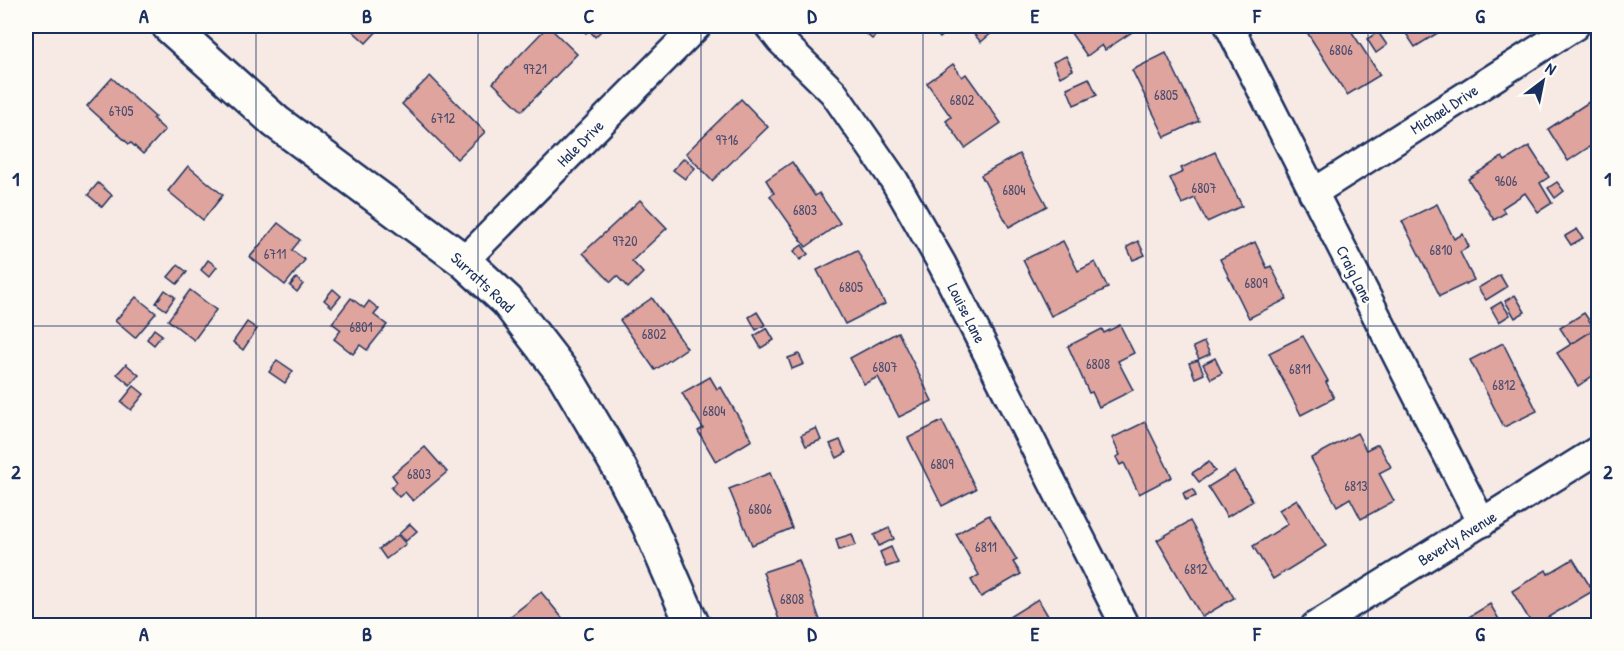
<svg xmlns="http://www.w3.org/2000/svg" width="1624" height="651" viewBox="0 0 1624 651" font-family="'Patrick Hand',sans-serif">
	<style>
		.building { fill: #dea49d; stroke: #1b2f5e; stroke-width: 1.5 }
		.lines { fill: none; stroke-linecap: round; stroke-linejoin: round }
		.minor-casing { stroke: #1b2f5e; stroke-width: 32 }
		.secondary-casing { stroke: #1b2f5e; stroke-width: 38 }
		.minor { stroke: #fdfcf7; stroke-width: 27 }
		.secondary { stroke: #fdfcf7; stroke-width: 33 }
		.grid { fill: none; stroke: #1b2f5e; stroke-width: 1.5; stroke-opacity: 0.55 }
		.labels { text-anchor: middle; stroke-width: 5; stroke-linejoin: round; paint-order: stroke }
		.number-label { font-size: 14px; fill: #4c4c6e }
		.street-label { font-size: 16px; fill: #1b2f5e; stroke: #fdfcf7 }
		.neatline { fill: none; stroke: #1b2f5e; stroke-width: 2 }
		.grid-label { font-size: 20px; text-anchor: middle; font-weight: bold; fill: #1b2f5e }
	</style>
	<rect width="100%" height="100%" fill="#f7eae5"/>
	<filter id="ink" filterUnits="userSpaceOnUse"><feTurbulence type="fractalNoise" baseFrequency=".0167" numOctaves="2"/><feDisplacementMap in="SourceGraphic" scale="12" xChannelSelector="R" yChannelSelector="G"/><feConvolveMatrix kernelMatrix="1 2 1 2 8 2 1 2 1" color-interpolation-filters="sRGB"/></filter>
	<g filter="url(#ink)">
		<g class="building">
			<path d="M 347,26 L 382,26 L 366,43 Z"/>
			<path d="M 548,26 L 577,54 L 522,111 L 493,83 Z"/>
			<path d="M 578,26 L 606,26 L 595,37 L 589,30 L 586,33 Z"/>
			<path d="M 867,26 L 886,26 L 872,39 L 862,30 Z"/>
			<path d="M 940,26 L 954,26 L 940,38 L 934,31 Z"/>
			<path d="M 977,26 L 1000,26 L 981,42 L 971,31 Z"/>
			<path d="M 1066,26 L 1141,26 L 1105,50 L 1102,45 L 1087,56 Z"/>
			<path d="M 1303,26 L 1348,26 L 1380,75 L 1347,95 Z"/>
			<path d="M 1401,26 L 1449,26 L 1415,47 Z"/>
			<path d="M 1378,32 L 1387,45 L 1376,53 L 1367,39 Z"/>
			<path d="M 1166,53 L 1199,121 L 1165,137 L 1132,70 Z"/>
			<path d="M 1066,56 L 1073,70 L 1060,77 L 1053,62 Z"/>
			<path d="M 953,64 L 962,77 L 966,74 L 1001,123 L 965,148 L 946,121 L 951,117 L 927,83 Z"/>
			<path d="M 430,76 L 485,132 L 457,159 L 402,104 Z"/>
			<path d="M 112,78 L 155,117 L 153,119 L 165,130 L 143,154 L 131,143 L 129,144 L 87,106 Z"/>
			<path d="M 1089,78 L 1097,95 L 1074,105 L 1067,88 Z"/>
			<path d="M 1598,96 L 1598,141 L 1568,161 L 1548,129 Z"/>
			<path d="M 741,99 L 768,127 L 712,181 L 686,153 Z"/>
			<path d="M 1529,146 L 1549,177 L 1540,183 L 1552,203 L 1538,212 L 1525,193 L 1502,208 L 1505,213 L 1494,220 L 1468,179 L 1502,157 L 1505,161 Z"/>
			<path d="M 1215,152 L 1242,206 L 1207,222 L 1195,198 L 1182,204 L 1170,178 L 1183,172 L 1181,168 Z"/>
			<path d="M 1019,154 L 1047,206 L 1009,227 L 981,175 Z"/>
			<path d="M 684,158 L 695,168 L 685,179 L 673,170 Z"/>
			<path d="M 792,162 L 815,196 L 819,193 L 840,223 L 806,247 L 770,196 L 774,193 L 766,180 Z"/>
			<path d="M 188,166 L 223,195 L 203,220 L 168,191 Z"/>
			<path d="M 1557,182 L 1564,191 L 1555,198 L 1548,188 Z"/>
			<path d="M 98,183 L 112,195 L 102,207 L 88,195 Z"/>
			<path d="M 640,200 L 667,228 L 632,261 L 643,273 L 628,288 L 617,276 L 611,282 L 583,253 Z"/>
			<path d="M 1437,204 L 1454,239 L 1463,234 L 1469,247 L 1460,252 L 1474,280 L 1440,296 L 1402,221 Z"/>
			<path d="M 278,223 L 300,240 L 292,250 L 305,260 L 285,285 L 250,257 Z"/>
			<path d="M 1577,229 L 1583,238 L 1571,245 L 1565,236 Z"/>
			<path d="M 1063,241 L 1078,271 L 1095,262 L 1108,288 L 1051,316 L 1023,260 Z"/>
			<path d="M 1138,241 L 1145,255 L 1133,260 L 1127,247 Z"/>
			<path d="M 1255,242 L 1267,268 L 1271,266 L 1287,299 L 1249,318 L 1220,259 Z"/>
			<path d="M 802,245 L 808,254 L 800,260 L 794,251 Z"/>
			<path d="M 857,250 L 885,304 L 845,324 L 817,270 Z"/>
			<path d="M 208,260 L 217,267 L 209,277 L 201,270 Z"/>
			<path d="M 178,265 L 187,272 L 177,284 L 168,277 Z"/>
			<path d="M 1500,275 L 1507,287 L 1486,300 L 1478,288 Z"/>
			<path d="M 296,278 L 303,284 L 297,292 L 290,286 Z"/>
			<path d="M 333,289 L 341,296 L 332,307 L 324,300 Z"/>
			<path d="M 165,290 L 175,297 L 166,310 L 156,303 Z"/>
			<path d="M 190,290 L 216,310 L 194,340 L 168,320 Z"/>
			<path d="M 1515,295 L 1525,312 L 1515,318 L 1505,301 Z"/>
			<path d="M 136,297 L 156,313 L 135,338 L 115,321 Z"/>
			<path d="M 351,298 L 364,308 L 369,301 L 379,309 L 374,315 L 387,325 L 367,350 L 360,345 L 353,354 L 334,339 L 341,330 L 332,323 Z"/>
			<path d="M 652,298 L 687,348 L 655,370 L 620,320 Z"/>
			<path d="M 1501,302 L 1510,315 L 1499,322 L 1491,308 Z"/>
			<path d="M 757,312 L 765,325 L 756,330 L 749,317 Z"/>
			<path d="M 1584,313 L 1595,329 L 1571,345 L 1560,328 Z"/>
			<path d="M 247,322 L 257,329 L 243,350 L 233,342 Z"/>
			<path d="M 1120,325 L 1134,353 L 1118,361 L 1133,390 L 1099,407 L 1092,392 L 1089,393 L 1068,346 L 1102,329 L 1104,333 Z"/>
			<path d="M 1598,327 L 1598,372 L 1578,386 L 1557,353 Z"/>
			<path d="M 767,328 L 774,340 L 761,348 L 754,336 Z"/>
			<path d="M 154,329 L 162,335 L 154,345 L 147,339 Z"/>
			<path d="M 898,332 L 932,401 L 899,417 L 878,377 L 864,384 L 850,358 Z"/>
			<path d="M 1303,336 L 1328,381 L 1326,382 L 1334,398 L 1301,415 L 1269,353 Z"/>
			<path d="M 1204,342 L 1210,354 L 1199,359 L 1193,347 Z"/>
			<path d="M 1503,343 L 1537,411 L 1504,427 L 1470,360 Z"/>
			<path d="M 799,354 L 804,364 L 792,369 L 788,358 Z"/>
			<path d="M 1215,358 L 1222,373 L 1211,379 L 1203,364 Z"/>
			<path d="M 277,360 L 293,371 L 285,383 L 269,372 Z"/>
			<path d="M 1198,360 L 1204,374 L 1195,378 L 1189,363 Z"/>
			<path d="M 126,364 L 139,375 L 130,385 L 117,374 Z"/>
			<path d="M 710,377 L 717,389 L 721,387 L 752,440 L 716,462 L 698,431 L 703,428 L 682,393 Z"/>
			<path d="M 134,386 L 144,394 L 131,410 L 121,402 Z"/>
			<path d="M 942,421 L 976,489 L 942,506 L 908,438 Z"/>
			<path d="M 1145,422 L 1172,477 L 1139,494 L 1124,463 L 1120,465 L 1116,457 L 1120,455 L 1112,438 Z"/>
			<path d="M 816,428 L 821,440 L 806,446 L 801,435 Z"/>
			<path d="M 1357,433 L 1366,450 L 1378,444 L 1391,467 L 1379,473 L 1394,501 L 1361,519 L 1350,498 L 1337,506 L 1311,458 Z"/>
			<path d="M 840,440 L 846,453 L 837,458 L 830,444 Z"/>
			<path d="M 425,447 L 447,472 L 413,501 L 405,492 L 399,497 L 391,488 L 397,482 L 392,475 Z"/>
			<path d="M 1209,462 L 1215,471 L 1199,482 L 1192,473 Z"/>
			<path d="M 1234,471 L 1253,501 L 1227,517 L 1208,487 Z"/>
			<path d="M 770,473 L 792,528 L 752,545 L 729,489 Z"/>
			<path d="M 1193,489 L 1196,496 L 1186,500 L 1183,493 Z"/>
			<path d="M 1297,499 L 1326,546 L 1273,579 L 1253,546 L 1288,524 L 1279,510 Z"/>
			<path d="M 989,515 L 1017,560 L 1013,562 L 1021,574 L 981,597 L 971,580 L 979,575 L 956,534 Z"/>
			<path d="M 1190,521 L 1234,598 L 1202,617 L 1157,540 Z"/>
			<path d="M 410,524 L 417,531 L 406,541 L 399,534 Z"/>
			<path d="M 889,528 L 894,539 L 879,546 L 874,535 Z"/>
			<path d="M 852,534 L 856,545 L 839,550 L 836,539 Z"/>
			<path d="M 398,535 L 406,544 L 386,559 L 379,549 Z"/>
			<path d="M 891,547 L 898,563 L 886,567 L 880,552 Z"/>
			<path d="M 1573,559 L 1593,591 L 1533,626 L 1512,591 L 1546,570 L 1548,574 Z"/>
			<path d="M 799,560 L 822,626 L 781,626 L 763,572 Z"/>
			<path d="M 541,592 L 564,620 L 557,626 L 510,626 L 506,620 Z"/>
			<path d="M 1038,599 L 1054,626 L 1011,626 L 1006,619 Z"/>
			<path d="M 1490,604 L 1503,626 L 1454,626 Z"/>
		</g>
		<g class="lines">
			<defs>
				<g id="minor">
					<path d="M 769,26 L 780,40 L 833,92 L 894,180 L 942,264 L 1125,626"/>
					<path d="M 1229,26 L 1482,523"/>
					<path d="M 1313,193 L 1575,26"/>
					<path d="M 464,261 L 697,26"/>
					<path d="M 1315,626 L 1598,450"/>
				</g>
				<path id="secondary" d="M 169,26 L 276,122 L 464,261 L 507,301 L 565,376 L 620,469 L 649,525 L 693,626"/>
			</defs>
			<use href="#minor" class="minor-casing"/>
			<use href="#secondary" class="secondary-casing"/>
			<use href="#minor" class="minor"/>
			<use href="#secondary" class="secondary"/>
		</g>
	</g>
	<path class="grid" d="M 256,26 L 256,626M 478,26 L 478,626M 701,26 L 701,626M 923,26 L 923,626M 1146,26 L 1146,626M 1368,26 L 1368,626M 26,326 L 1598,326"/>
	<g class="labels">
		<g class="number-label">
			<text x="1341" y="55">6806</text>
			<text x="535" y="74">9721</text>
			<text x="1166" y="100">6805</text>
			<text x="962" y="105">6802</text>
			<text x="121" y="116">6705</text>
			<text x="443" y="123">6712</text>
			<text x="727" y="145">9716</text>
			<text x="1506" y="186">9606</text>
			<text x="1204" y="193">6807</text>
			<text x="1014" y="195">6804</text>
			<text x="805" y="215">6803</text>
			<text x="625" y="246">9720</text>
			<text x="1441" y="255">6810</text>
			<text x="275" y="259">6711</text>
			<text x="1256" y="288">6809</text>
			<text x="851" y="292">6805</text>
			<text x="361" y="332">6801</text>
			<text x="654" y="339">6802</text>
			<text x="1098" y="369">6808</text>
			<text x="885" y="372">6807</text>
			<text x="1300" y="374">6811</text>
			<text x="1504" y="390">6812</text>
			<text x="714" y="416">6804</text>
			<text x="942" y="469">6809</text>
			<text x="419" y="479">6803</text>
			<text x="1356" y="491">6813</text>
			<text x="760" y="514">6806</text>
			<text x="986" y="552">6811</text>
			<text x="1196" y="574">6812</text>
			<text x="792" y="604">6808</text>
		</g>
		<g class="street-label">
			<text transform="translate(1444 109) rotate(-33)" y="6">Michael Drive</text>
			<text transform="translate(580 143) rotate(-45)" y="6">Hale Drive</text>
			<text transform="translate(1355 274) rotate(63)" y="6">Craig Lane</text>
			<text transform="translate(483 282) rotate(43)" y="6">Surratts Road</text>
			<text transform="translate(967 313) rotate(63)" y="6">Louise Lane</text>
			<text transform="translate(1457 538) rotate(-32)" y="6">Beverly Avenue</text>
		</g>
	</g>
	<rect width="1624" height="651" fill="none" stroke="#fdfcf7" stroke-width="66"/>
	<g transform="translate(1543 81) rotate(32)" stroke="#fdfcf7" stroke-width="4.5" paint-order="stroke">
	<path d="M0-4.5L10 22L0 15L-10 22Z" fill="#1b2f5e"/>
	<text y="-9" font-size="16" font-weight="bold" text-anchor="middle" fill="#1b2f5e">N</text>
	</g>
	<rect x="33" y="33" width="1558" height="585" class="neatline"/>
	<g class="grid-label">
		<text x="144" y="23">A</text>
		<text x="367" y="23">B</text>
		<text x="589" y="23">C</text>
		<text x="812" y="23">D</text>
		<text x="1035" y="23">E</text>
		<text x="1257" y="23">F</text>
		<text x="1480" y="23">G</text>
		<text x="16" y="186">1</text>
		<text x="1608" y="186">1</text>
		<text x="16" y="479">2</text>
		<text x="1608" y="479">2</text>
		<text x="144" y="641">A</text>
		<text x="367" y="641">B</text>
		<text x="589" y="641">C</text>
		<text x="812" y="641">D</text>
		<text x="1035" y="641">E</text>
		<text x="1257" y="641">F</text>
		<text x="1480" y="641">G</text>
	</g>
</svg>
